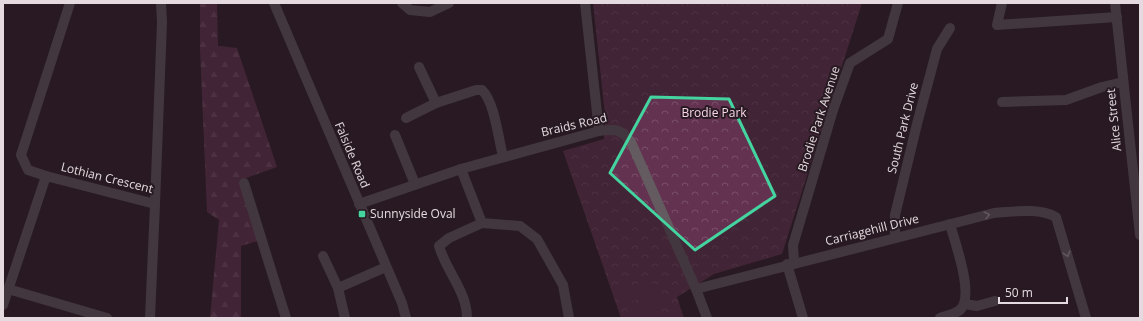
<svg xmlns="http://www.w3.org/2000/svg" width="1143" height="321" viewBox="0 0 1143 321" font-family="'Open Sans',sans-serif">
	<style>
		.forest { fill: url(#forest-firs) }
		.park { fill: url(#park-crowns) }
		.pitch { fill: #633250 }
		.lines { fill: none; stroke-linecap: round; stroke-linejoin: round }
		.minor { stroke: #635b5f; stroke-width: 10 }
		.oneway { stroke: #aaa1a5 }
		.marked { fill: none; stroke: #44d49f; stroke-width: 3; stroke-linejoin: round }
		.poi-dot { fill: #44d49f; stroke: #281a22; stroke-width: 1.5 }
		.labels { text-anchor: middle; stroke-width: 4; stroke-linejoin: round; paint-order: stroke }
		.park-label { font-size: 12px; fill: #f7d4e7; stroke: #281a22 }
		.street-label { font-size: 12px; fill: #e4dadf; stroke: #281a22 }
		.poi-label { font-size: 12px; fill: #e4dadf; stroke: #281a22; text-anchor: start }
	</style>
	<defs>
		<pattern id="forest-firs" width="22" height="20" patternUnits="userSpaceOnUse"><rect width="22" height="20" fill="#633250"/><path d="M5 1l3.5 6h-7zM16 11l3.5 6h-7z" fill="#794f69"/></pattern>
		<pattern id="park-crowns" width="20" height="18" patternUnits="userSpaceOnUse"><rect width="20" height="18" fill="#633250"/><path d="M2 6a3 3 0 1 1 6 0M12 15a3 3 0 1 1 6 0" fill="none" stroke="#794f69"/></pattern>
	</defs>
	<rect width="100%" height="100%" fill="#281a22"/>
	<path class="forest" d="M 200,3 L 217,3 L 218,46 L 237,48 L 277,167 L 241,180 L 258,241 L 241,246 L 241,318 L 210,318 L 219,220 L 207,212 L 200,49 Z"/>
	<path class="park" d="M 593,3 L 862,3 L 782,254 L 714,274 L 677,297 L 684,318 L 621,318 L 563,151 L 604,139 L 605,115 Z"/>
	<g class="pitch">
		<path d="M 651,279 L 656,293 L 625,304 L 620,290 Z"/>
		<path d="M 657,298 L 662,312 L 646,318 L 630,318 L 627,309 Z"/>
	</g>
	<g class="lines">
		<g class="minor">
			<path d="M 70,3 L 21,155 L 28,170 L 46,176 L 155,204 L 162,22 L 161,3"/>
			<path d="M 274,3 L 402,303 L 406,318"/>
			<path d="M 402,3 L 410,10 L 430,12 L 449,3"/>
			<path d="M 585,3 L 599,131"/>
			<path d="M 1002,3 L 997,25 L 1117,17"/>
			<path d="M 1115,3 L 1140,235"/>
			<path d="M 419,67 L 436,103"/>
			<path d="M 1002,102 L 1066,100 L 1102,87 L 1123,82"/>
			<path d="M 406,118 L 436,103 L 476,90 L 482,90 C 495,103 498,138 503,156"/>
			<path d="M 395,135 L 415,184"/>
			<path d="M 461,169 L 482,223 L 520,226 L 537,239 L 563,285 L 569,318"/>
			<path d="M 244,183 L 286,318"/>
			<path d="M 359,204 L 461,169 L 599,131 C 615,129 620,128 631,142 L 696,289 L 707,318"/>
			<path d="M 895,238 L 895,215 L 917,124 L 937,49 L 950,28"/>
			<path d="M 323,256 L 338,288 L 345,318"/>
			<path d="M 794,262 L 793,245 L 833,110 L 850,63 L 888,39 L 898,3"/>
			<path d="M 787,264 L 803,318"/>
			<path d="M 338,288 L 386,267"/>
			<path d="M 8,289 L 107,318"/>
			<path d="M 696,289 L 994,213 C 1013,212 1038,207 1056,217 L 1086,318"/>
			<path d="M 964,304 L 977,306 L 995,301"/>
			<path d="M 3,305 L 46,176"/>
			<path d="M 150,318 L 155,204"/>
			<path d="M 467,318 C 467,291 446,271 439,246 L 449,238 L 482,223"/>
			<path d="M 940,318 C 946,316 955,314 960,310 C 975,296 955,243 950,224"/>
		</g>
	</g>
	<defs><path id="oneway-chevron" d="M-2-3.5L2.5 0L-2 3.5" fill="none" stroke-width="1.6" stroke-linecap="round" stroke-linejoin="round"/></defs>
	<g class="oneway">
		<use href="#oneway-chevron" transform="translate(987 215) rotate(-14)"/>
		<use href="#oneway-chevron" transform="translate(1067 254) rotate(74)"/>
	</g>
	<path d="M0 0H1143V321H0ZM 651,97 L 729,99 L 775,196 L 695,250 L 610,173 Z" fill="#281a22" fill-opacity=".55" fill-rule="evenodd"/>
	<path class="marked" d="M 651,97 L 729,99 L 775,196 L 695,250 L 610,173 Z"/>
	<rect class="poi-dot" x="358" y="210" width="8" height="8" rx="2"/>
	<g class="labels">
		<g class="park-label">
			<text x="714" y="117">Brodie Park</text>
		</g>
		<g class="street-label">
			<text transform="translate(819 119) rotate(-72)" y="4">Brodie Park Avenue</text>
			<text transform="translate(1114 120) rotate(-96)" y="4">Alice Street</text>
			<text transform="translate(574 125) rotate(-13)" y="4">Braids Road</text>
			<text transform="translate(903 128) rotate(-76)" y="4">South Park Drive</text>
			<text transform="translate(352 155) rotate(67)" y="4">Falside Road</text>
			<text transform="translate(107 178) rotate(14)" y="4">Lothian Crescent</text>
			<text transform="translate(872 230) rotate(-14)" y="4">Carriagehill Drive</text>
		</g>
		<g class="poi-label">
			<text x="370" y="218">Sunnyside Oval</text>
		</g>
	</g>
	<rect width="1143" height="321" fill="none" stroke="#e4dadf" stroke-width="8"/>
	<path d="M999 297v6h68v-6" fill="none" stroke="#e4dadf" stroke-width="2"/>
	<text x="1005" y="297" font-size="12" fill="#e4dadf" stroke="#281a22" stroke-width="3" paint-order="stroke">50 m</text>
</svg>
